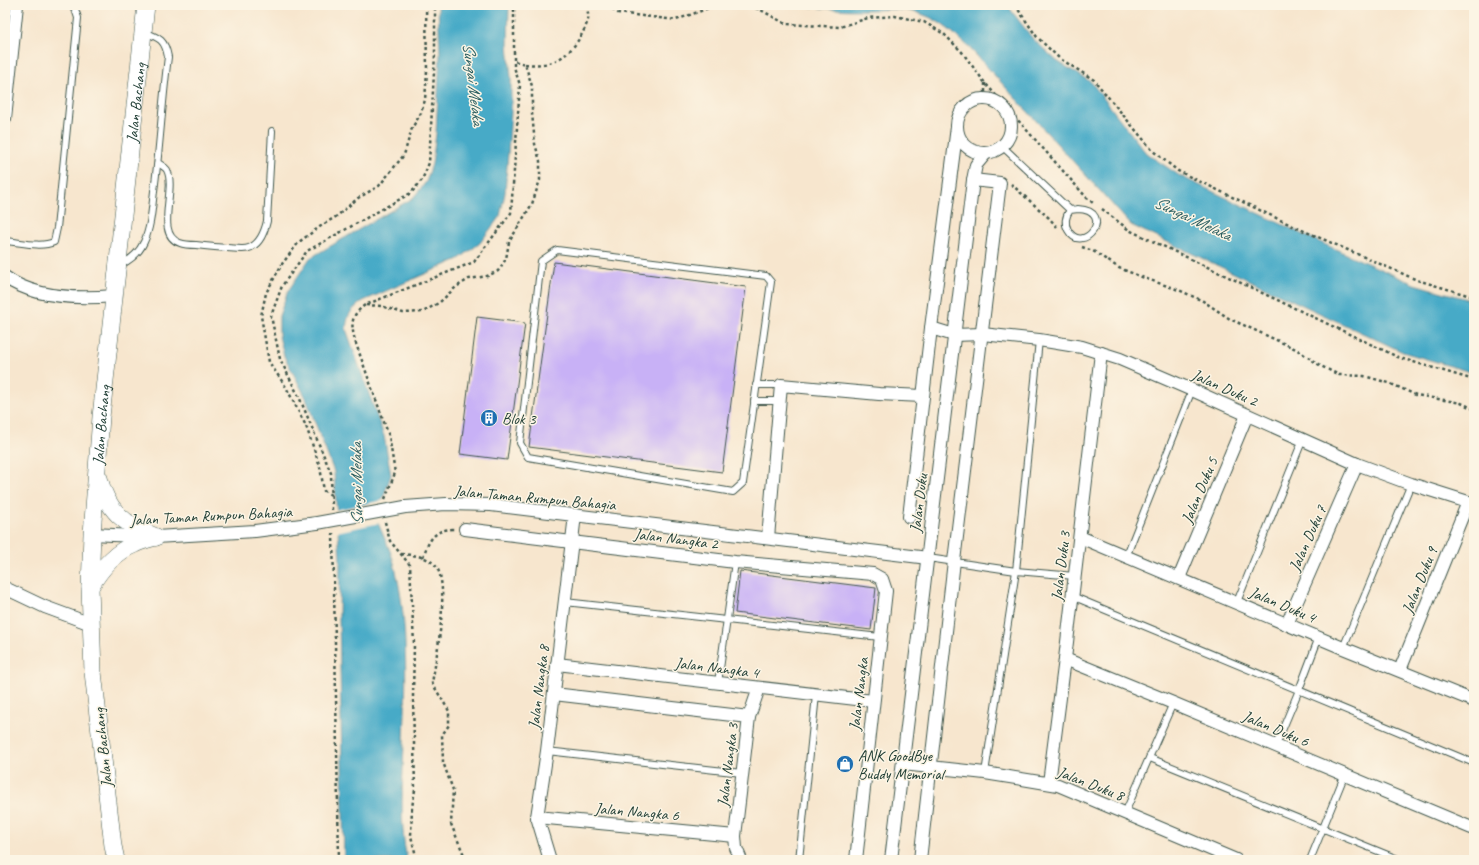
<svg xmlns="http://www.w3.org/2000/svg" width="1479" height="865" viewBox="0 0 1479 865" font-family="Caveat,sans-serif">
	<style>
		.water { fill: #47aac7; stroke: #33747e }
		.pier { fill: #f7e6ce }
		.building { fill: #c8b1f6 }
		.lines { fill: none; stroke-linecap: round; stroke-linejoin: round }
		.lane-casing { stroke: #3f564b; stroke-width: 8 }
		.street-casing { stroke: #3f564b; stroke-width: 14 }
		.secondary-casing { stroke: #3f564b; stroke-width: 18 }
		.path { stroke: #3f564b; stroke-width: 2.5; stroke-dasharray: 3 3; stroke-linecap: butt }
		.lane { stroke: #fff; stroke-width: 6 }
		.street { stroke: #fff; stroke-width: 12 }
		.secondary { stroke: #fff; stroke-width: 17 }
		.street-bridge-casing { stroke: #3f564b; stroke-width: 14; stroke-linecap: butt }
		.street-bridge { stroke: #fff; stroke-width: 12 }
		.labels { text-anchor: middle; stroke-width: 3; stroke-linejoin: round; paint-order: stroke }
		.street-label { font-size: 16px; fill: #1f3d34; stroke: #fcf5e5 }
		.poi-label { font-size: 16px; fill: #1f3d34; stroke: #fcf5e5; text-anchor: start }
		.water-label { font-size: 17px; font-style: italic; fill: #2b5e60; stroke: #fcf5e5 }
	</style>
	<rect width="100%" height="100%" fill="#fcf5e5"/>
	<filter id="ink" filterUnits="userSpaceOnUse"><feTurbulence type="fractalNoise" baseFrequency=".025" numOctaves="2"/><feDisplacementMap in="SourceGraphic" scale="8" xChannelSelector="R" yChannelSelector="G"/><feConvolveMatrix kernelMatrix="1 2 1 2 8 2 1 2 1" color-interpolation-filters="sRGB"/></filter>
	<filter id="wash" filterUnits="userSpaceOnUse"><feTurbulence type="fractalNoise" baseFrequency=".012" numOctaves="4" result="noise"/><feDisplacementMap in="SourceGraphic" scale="16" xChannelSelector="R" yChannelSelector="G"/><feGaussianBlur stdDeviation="0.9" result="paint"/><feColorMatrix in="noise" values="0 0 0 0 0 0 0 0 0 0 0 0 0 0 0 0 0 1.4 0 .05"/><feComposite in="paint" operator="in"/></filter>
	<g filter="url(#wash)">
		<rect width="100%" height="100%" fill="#f7e6ce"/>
		<g class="water">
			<path d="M 438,5 L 509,5 L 508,44 L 511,78 L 511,113 L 505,193 L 500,216 L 480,243 L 459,259 L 363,301 C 350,311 348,313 346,329 L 384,436 L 391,475 L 376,518 C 382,533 390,548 394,563 C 409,621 406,682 404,742 C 403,780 399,822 407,860 L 344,860 L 339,617 L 340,560 L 334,472 L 305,396 L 284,356 L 279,336 L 279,316 L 288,291 L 310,258 L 413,198 L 426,182 L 432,164 L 436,134 L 440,54 Z"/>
			<path d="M 796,5 L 1007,5 L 1033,39 L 1057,61 L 1091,82 L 1146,153 L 1180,176 L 1315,240 L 1414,284 L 1474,301 L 1474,373 L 1403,352 L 1131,225 L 967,45 C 954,34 941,21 924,15 C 905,7 884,10 863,10 C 841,10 818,8 796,5 Z"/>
		</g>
		<path class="pier" d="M 384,500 L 378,518 L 380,523 L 336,532 L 335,510 Z"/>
		<g id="blocks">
			<g class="building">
				<path d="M 554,262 L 746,287 L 722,472 L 529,447 Z"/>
				<path d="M 477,317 L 525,323 L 507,460 L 460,454 Z"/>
				<path d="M 740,571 L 876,588 L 871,630 L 735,613 Z"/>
			</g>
		</g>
	</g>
	<g filter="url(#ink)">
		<use href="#blocks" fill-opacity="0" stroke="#3f564b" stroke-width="1"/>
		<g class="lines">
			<defs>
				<g id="lane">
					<path d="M 1002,146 L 1070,210"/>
					<path d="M 158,163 C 161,165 165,167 167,170 C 177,189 154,235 180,243 C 185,245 191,245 196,245 C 211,247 226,248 241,249 C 258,250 264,234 267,221 L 272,131"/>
					<path d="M 1078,209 C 1117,211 1083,257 1068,230 C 1064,223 1065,217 1070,210 Z"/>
					<path d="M 5,241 C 20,242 40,248 54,242 L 57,228 L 78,18 L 75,9 L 70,5"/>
					<path d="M 557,250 L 766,276 L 771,282 L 743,483 L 733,492 L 528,457 L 520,443 L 541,261 Z"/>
					<path d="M 120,265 C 131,260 139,253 144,242 C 151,227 152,208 154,191 C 160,147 162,102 168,57 C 165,40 160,38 144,32"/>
					<path d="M 756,385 L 781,385"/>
					<path d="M 754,401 L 780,401"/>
					<path d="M 1126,557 L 1192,390"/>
					<path d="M 928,558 L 1016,571 L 1075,576"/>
					<path d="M 1072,596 L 1474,763"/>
					<path d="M 565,602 L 880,637"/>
					<path d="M 1237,602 L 1303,439"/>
					<path d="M 1343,648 L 1411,484"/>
					<path d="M 718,683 L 735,562"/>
					<path d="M 1276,745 L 1299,690 L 1319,637"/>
					<path d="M 547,751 L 742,773"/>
					<path d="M 1150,758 L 1400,860"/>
					<path d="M 985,773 L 1016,571 L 1039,340"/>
					<path d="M 1125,813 L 1173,703"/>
					<path d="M 799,860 L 816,695"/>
					<path d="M 1310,860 L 1345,774"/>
				</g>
				<g id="street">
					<circle cx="984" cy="126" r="27"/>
					<path d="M 5,119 L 17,5"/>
					<path d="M 5,277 C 34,298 80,299 114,296"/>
					<path d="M 931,328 L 954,335 L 982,334 L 1039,340 L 1082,347 L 1120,359 L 1192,390 L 1357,464 L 1411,484 L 1468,502 L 1474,503"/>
					<path d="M 405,507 L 446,504 L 491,505 L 928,558"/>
					<path d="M 909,517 L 931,328 L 957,127"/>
					<path d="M 465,529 L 735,562 L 873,574 L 882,579 L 886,591 L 856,860"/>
					<path d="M 92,534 L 156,537 L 255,531 L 317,523"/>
					<path d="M 1080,537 L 1343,648 L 1474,701"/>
					<path d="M 768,538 L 781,385 L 879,394 L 923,396"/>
					<path d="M 1179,578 L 1247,415"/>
					<path d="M 5,588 L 45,607 L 91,624"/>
					<path d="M 1287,624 L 1357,464"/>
					<path d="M 1065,659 L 1173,703 L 1474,829"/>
					<path d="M 557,664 L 873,701"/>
					<path d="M 1400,670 L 1468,502"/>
					<path d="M 554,694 L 749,717"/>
					<path d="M 903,764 L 985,773 L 1058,785 L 1236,860"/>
					<path d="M 1049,783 L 1065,659 L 1101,353"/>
					<path d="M 537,817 L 735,836"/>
					<path d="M 550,860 L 537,817 L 547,751 L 575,515"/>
					<path d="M 741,860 L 736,848 L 735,836 L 749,717 L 759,688"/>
					<path d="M 891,860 L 973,180 L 976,165 L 986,153"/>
					<path d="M 920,860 L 954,561 L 1000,183 L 973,180"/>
				</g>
				<g id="secondary">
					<path d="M 99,478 C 107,511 125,525 156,537"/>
					<path d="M 90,587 C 100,570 115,552 135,544 C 141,541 149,539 156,537"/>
					<path id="s1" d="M 116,860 L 113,846 L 93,672 L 90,588 L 92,534 L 101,417 L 146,5"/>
				</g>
			</defs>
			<use href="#lane" class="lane-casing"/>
			<use href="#street" class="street-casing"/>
			<use href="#secondary" class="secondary-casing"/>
			<g class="path">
				<path d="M 608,5 L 618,13 L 676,20 L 717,5"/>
				<path d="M 738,5 L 759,9 L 786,24 L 840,27 L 868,18 L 895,16 L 924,22 L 944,34 L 962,52 L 985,83 L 1087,198 L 1093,203"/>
				<path d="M 1015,5 L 1037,37 L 1059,58 L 1094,80 L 1153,151 L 1178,171 L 1295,227 L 1417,280 L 1474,297"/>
				<path d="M 525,64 C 535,65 545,65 555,61 C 571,54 583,36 588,20 C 589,16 587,10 587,5"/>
				<path d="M 985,83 L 985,99"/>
				<path d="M 1011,184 L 1049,218 L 1057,227"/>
				<path d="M 1102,209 L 1129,230 L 1400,358 L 1474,380"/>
				<path d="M 1082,247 L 1093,251 L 1119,268 L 1147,279 L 1179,290 L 1203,301 L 1230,319 L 1296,349 L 1321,366 L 1339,375 L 1364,376 L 1389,383 L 1416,395 L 1461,403 L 1474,409"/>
				<path d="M 366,305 L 381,306 L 403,313 L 423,312 L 440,302 L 456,287 L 469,279 L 487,276 L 498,271 L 506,259 L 509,242 L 532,204 L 540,180 L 540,161 L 535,144 L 532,113 L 532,86 L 525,64 L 514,61"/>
				<path d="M 331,495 L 324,491 L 320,467 L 306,426 L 286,387 L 269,362 L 261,316 L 266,293 L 282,264 L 299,242 L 321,226 L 337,216 L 358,198 L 379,186 L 404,155 L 412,128 L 421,113 L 425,100 L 427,71 L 426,5"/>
				<path d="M 385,499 L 395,473 L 389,436 L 355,341 C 351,324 350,316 365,305 L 474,262 L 511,213 L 520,85 L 514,67 L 514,5"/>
				<path d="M 332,510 L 331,473 L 300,399 L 280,359 L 271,316 L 282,286 L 307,251 L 411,193 L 422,180 L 429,163 L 435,54 L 435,5"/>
				<path d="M 385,522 L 390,541 L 410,565 L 414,644 L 413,696 L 415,790 L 412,807 L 411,836 L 417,860"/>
				<path d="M 333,533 L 339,860"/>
				<path d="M 401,554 C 414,555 426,556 435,565 C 451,582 436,660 432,683 L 449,711 L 449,725 L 442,735 L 443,762 L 453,790 L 451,824 L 466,860"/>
				<path d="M 423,557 C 429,540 434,529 454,529"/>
			</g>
			<use href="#lane" class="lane"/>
			<use href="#street" class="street"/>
			<use href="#secondary" class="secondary"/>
			<defs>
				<path id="street-bridge" d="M 317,523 L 405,507"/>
			</defs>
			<use href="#street-bridge" class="street-bridge-casing"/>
			<use href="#street-bridge" class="street-bridge"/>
		</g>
	</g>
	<defs>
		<symbol id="building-disc" viewBox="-11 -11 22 22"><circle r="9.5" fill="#1f6fb2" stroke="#fcf5e5"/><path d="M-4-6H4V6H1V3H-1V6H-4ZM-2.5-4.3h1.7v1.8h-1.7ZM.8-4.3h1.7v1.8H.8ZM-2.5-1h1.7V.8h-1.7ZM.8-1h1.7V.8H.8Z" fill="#fff"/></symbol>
		<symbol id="shop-disc" viewBox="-11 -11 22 22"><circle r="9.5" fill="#1f6fb2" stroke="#fcf5e5"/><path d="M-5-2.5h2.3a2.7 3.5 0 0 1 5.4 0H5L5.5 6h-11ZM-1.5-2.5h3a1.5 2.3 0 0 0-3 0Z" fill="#fff"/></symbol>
	</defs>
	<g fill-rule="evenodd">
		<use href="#building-disc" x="479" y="408" width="20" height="20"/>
		<use href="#shop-disc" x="835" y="754" width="20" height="20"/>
	</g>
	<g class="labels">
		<g class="street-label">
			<text dy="6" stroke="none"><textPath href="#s1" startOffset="761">Jalan Bachang</textPath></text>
			<text transform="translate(1225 387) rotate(24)" y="6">Jalan Duku 2</text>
			<text dy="6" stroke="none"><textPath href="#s1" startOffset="437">Jalan Bachang</textPath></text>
			<text transform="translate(1199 490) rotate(-67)" y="6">Jalan Duku 5</text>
			<text transform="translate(535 497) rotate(5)" y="6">Jalan Taman Rumpun Bahagia</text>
			<text transform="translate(918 503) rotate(-83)" y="6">Jalan Duku</text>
			<text transform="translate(211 515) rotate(-3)" y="6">Jalan Taman Rumpun Bahagia</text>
			<text transform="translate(676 538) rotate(7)" y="6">Jalan Nangka 2</text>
			<text transform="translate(1307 538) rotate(-66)" y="6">Jalan Duku 7</text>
			<text transform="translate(1060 566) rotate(-83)" y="6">Jalan Duku 3</text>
			<text transform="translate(1419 580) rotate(-68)" y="6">Jalan Duku 9</text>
			<text transform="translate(1283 604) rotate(23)" y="6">Jalan Duku 4</text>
			<text transform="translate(717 667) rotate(7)" y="6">Jalan Nangka 4</text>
			<text transform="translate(538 687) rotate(-83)" y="6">Jalan Nangka 8</text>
			<text transform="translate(858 694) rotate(-83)" y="6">Jalan Nangka</text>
			<text transform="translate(1276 728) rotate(23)" y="6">Jalan Duku 6</text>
			<text transform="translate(102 748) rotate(-96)" y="6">Jalan Bachang</text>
			<text transform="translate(727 765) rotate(-83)" y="6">Jalan Nangka 3</text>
			<text transform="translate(1091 783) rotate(21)" y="6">Jalan Duku 8</text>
			<text transform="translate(637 811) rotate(5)" y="6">Jalan Nangka 6</text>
		</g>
		<g class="poi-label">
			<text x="502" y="424">Blok 3</text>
			<text x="858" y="761">ANK GoodBye<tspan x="858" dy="18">Buddy Memorial</tspan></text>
		</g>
		<g class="water-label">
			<text transform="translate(474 84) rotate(83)" y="6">Sungai Melaka</text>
			<text transform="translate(1193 218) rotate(25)" y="6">Sungai Melaka</text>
			<text transform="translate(356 484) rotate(-91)" y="6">Sungai Melaka</text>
		</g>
	</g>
	<rect width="1479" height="865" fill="none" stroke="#fcf5e5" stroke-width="20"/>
</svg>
